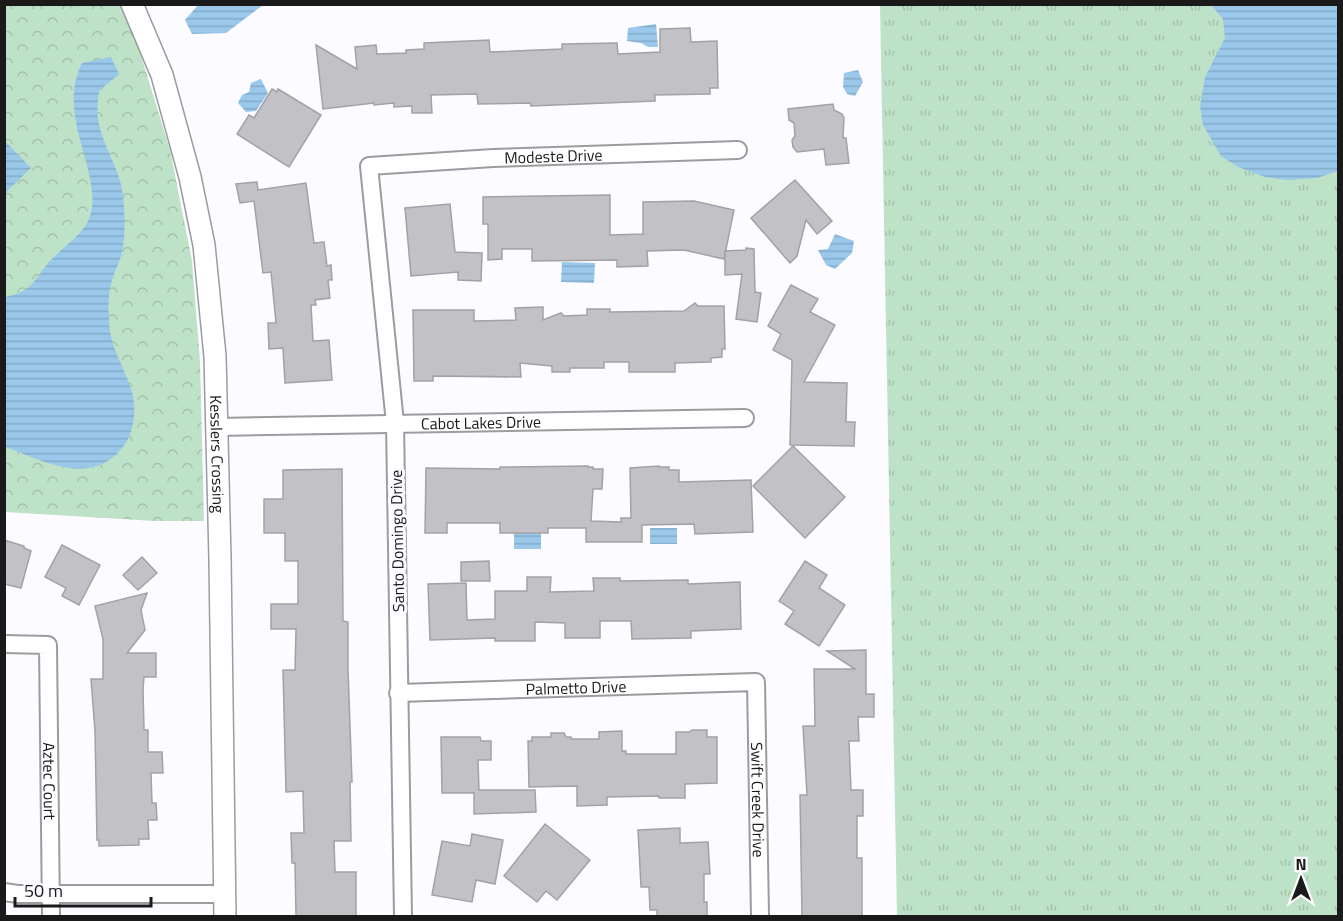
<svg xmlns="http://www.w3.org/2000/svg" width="1343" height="921" viewBox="0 0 1343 921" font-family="'Titillium Web',sans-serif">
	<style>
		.grass { fill: url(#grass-tufts) }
		.park { fill: url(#park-crowns) }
		.water { fill: url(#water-rules) }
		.building { fill: #c2c1c5; stroke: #a2a2a5; stroke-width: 1.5 }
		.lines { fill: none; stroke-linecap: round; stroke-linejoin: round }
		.minor-casing { stroke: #9c9b9f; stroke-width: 20 }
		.tertiary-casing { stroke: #9c9b9f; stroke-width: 24 }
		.minor { stroke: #fff; stroke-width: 16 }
		.tertiary { stroke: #fff; stroke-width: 21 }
		.labels { text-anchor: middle; stroke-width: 6; stroke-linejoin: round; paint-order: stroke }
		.street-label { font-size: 16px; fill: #1a1a1b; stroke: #fcfbff }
	</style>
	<defs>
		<pattern id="grass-tufts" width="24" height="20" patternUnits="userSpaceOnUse" patternTransform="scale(1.5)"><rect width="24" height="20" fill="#bee2c8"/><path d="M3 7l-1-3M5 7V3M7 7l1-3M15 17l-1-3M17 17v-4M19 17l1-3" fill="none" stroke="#a3c1ab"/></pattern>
		<pattern id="park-crowns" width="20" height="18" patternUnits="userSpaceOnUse" patternTransform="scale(1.5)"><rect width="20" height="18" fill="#bee2c8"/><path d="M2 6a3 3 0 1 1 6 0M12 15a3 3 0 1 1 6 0" fill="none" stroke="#a3c1ab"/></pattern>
		<pattern id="water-rules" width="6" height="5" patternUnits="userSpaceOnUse" patternTransform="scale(1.5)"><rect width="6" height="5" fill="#9ac8eb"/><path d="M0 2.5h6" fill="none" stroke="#84abc9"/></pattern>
	</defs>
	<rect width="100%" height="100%" fill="#fcfbff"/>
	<path class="grass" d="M 880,5 L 1338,5 L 1338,916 L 897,916 Z"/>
	<path class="park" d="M 5,5 L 123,5 L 130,20 L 170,150 L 192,261 L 200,361 L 204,521 L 155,521 L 5,512 Z"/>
	<g class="water">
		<path d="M 198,5 L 198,4 L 263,5 L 226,33 L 192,34 L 185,20 Z"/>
		<path d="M 1211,5 L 1338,5 L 1338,171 L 1317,178 L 1287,180 L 1265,177 L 1238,167 L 1221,156 L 1203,125 L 1200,106 L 1205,77 L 1225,38 L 1223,19 Z"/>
		<path d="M 656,24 L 658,47 L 648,47 L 641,43 L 627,41 L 628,28 Z"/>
		<path d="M 111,57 L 119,74 L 99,91 C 98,100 97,110 98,119 C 102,146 121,169 123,197 C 125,216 126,237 121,256 C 119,263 115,270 113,277 C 107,294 108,314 110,331 C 113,354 128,373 133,396 C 136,412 134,430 125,444 C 94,489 44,461 5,447 L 5,297 C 36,291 34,277 53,258 C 64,246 80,237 88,221 C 108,180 54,118 82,63 Z"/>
		<path d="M 858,70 L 863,82 L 855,96 L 847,94 L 843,87 L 844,73 Z"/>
		<path d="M 261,79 L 268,93 L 256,111 L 246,112 L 238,103 L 242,95 L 249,92 L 251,83 Z"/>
		<path d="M 5,141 L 31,168 L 5,193 L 4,141 Z"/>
		<path d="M 835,234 L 854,241 L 852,253 L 835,269 L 826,265 L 818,250 L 828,249 Z"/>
		<path d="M 562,262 L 595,263 L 594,283 L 561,282 Z"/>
		<rect x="650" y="528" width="27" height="16"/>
		<rect x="514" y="533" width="27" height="16"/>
	</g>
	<g class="building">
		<path d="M 690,28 L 691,42 L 717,41 L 718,88 L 710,88 L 710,94 L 655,95 L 655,101 L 531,106 L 530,103 L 478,104 L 477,94 L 431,95 L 432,113 L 412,113 L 412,106 L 394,107 L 394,103 L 374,105 L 374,103 L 323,109 L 316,45 L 357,69 L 355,47 L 376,45 L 377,54 L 406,53 L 406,50 L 424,49 L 424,43 L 489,40 L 490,52 L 562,49 L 562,44 L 617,43 L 618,54 L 660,52 L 660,29 Z"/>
		<path d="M 272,89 L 277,92 L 278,89 L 321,115 L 289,167 L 237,134 L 249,115 L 254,118 Z"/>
		<path d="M 833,104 L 834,110 L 842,114 L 844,118 L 843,138 L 846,138 L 849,163 L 826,165 L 824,149 L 797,152 L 793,147 L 792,140 L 795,136 L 794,123 L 789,120 L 788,109 Z"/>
		<path d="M 795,180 L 832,221 L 817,234 L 806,220 L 797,256 L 790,263 L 751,218 Z"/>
		<path d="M 257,182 L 258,190 L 306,183 L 314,243 L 324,242 L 327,266 L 331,265 L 332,280 L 328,280 L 330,298 L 315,300 L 316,305 L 311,305 L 313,341 L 329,340 L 332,380 L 285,383 L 283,348 L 269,349 L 268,323 L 276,323 L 271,272 L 263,273 L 254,201 L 240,203 L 236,184 Z"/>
		<path d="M 610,195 L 610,235 L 643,234 L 643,202 L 694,201 L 734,210 L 724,259 L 684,250 L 647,251 L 648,266 L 617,267 L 617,260 L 532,261 L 532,249 L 502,249 L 502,259 L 488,260 L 488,224 L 483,224 L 483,197 Z"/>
		<path d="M 450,204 L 455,252 L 482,253 L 481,281 L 458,280 L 458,272 L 411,276 L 405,208 Z"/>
		<path d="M 746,248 L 754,249 L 755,292 L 761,293 L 757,322 L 736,319 L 742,274 L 725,275 L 725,251 L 746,250 Z"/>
		<path d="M 791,285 L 818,299 L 810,312 L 835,325 L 804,382 L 847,383 L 846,422 L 855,422 L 854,446 L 790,445 L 792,360 L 773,350 L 781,334 L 768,326 Z"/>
		<path d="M 695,303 L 698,306 L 724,306 L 725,349 L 722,349 L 722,357 L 711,358 L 711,362 L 675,363 L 675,372 L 629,372 L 629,362 L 604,362 L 604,368 L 570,368 L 570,372 L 552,372 L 552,366 L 520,363 L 521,377 L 433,376 L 433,381 L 414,381 L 413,310 L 474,310 L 474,321 L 516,320 L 515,308 L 543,307 L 543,320 L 561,313 L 564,316 L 587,315 L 587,309 L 610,309 L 610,312 L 684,311 Z"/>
		<path d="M 793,446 L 845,497 L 805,538 L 753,486 Z"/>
		<path d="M 588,466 L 588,467 L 593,467 L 593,469 L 603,469 L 602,489 L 593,489 L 591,521 L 621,522 L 621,518 L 631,518 L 630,468 L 659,466 L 659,467 L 669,467 L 669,470 L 679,470 L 679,482 L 751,480 L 753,532 L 695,534 L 694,524 L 642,525 L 642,542 L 586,542 L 586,528 L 548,528 L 548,533 L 500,533 L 500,523 L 447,523 L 447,533 L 425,533 L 426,468 L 500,469 L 500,467 Z"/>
		<path d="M 342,469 L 343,621 L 348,622 L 348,669 L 352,782 L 350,782 L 351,841 L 334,841 L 335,872 L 356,872 L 356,916 L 296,916 L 295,863 L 292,863 L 291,833 L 304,833 L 303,791 L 286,792 L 283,670 L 295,670 L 296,629 L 271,629 L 271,604 L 298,604 L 298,561 L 285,561 L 285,533 L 264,533 L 264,499 L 283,499 L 283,470 Z"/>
		<path d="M 4,540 L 24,546 L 24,548 L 31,551 L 21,588 L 4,584 Z"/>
		<path d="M 62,545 L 100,565 L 79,605 L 62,596 L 66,588 L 45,577 Z"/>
		<path d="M 142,557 L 157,573 L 138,590 L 123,575 Z"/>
		<path d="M 489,561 L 490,581 L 461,581 L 461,562 Z"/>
		<path d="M 805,561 L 827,575 L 819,588 L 845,605 L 819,646 L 785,624 L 794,611 L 779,601 Z"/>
		<path d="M 527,577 L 551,577 L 550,592 L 594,591 L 593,578 L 620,578 L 620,581 L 688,580 L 688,584 L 740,582 L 741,629 L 691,631 L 691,638 L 632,639 L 631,621 L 600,621 L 600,638 L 565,638 L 565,623 L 535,622 L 535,641 L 495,641 L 495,638 L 430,640 L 428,584 L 466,583 L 467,620 L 495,619 L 495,591 L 527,591 Z"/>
		<path d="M 147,593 L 141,610 L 145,630 L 127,653 L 156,653 L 156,677 L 144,677 L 143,689 L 144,730 L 148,730 L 148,752 L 162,752 L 163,773 L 151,773 L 152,803 L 156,803 L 157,820 L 148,820 L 149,839 L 139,839 L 139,845 L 99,846 L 99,840 L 97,840 L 95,731 L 91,679 L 103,679 L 103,639 L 95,606 Z"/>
		<path d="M 866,650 L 866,694 L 874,694 L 874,717 L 858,717 L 859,741 L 849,741 L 851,790 L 863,790 L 863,816 L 857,816 L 857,858 L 862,858 L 862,916 L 802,916 L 800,795 L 807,795 L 803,726 L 815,726 L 814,669 L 855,669 L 827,651 Z"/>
		<path d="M 692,730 L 707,730 L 707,737 L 717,737 L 717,783 L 685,784 L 685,798 L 659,798 L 659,796 L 607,797 L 607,805 L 577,806 L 577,786 L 529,787 L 528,741 L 532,741 L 532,737 L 551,737 L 551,733 L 564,733 L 566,737 L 571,737 L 571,739 L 599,739 L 599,732 L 622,731 L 622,751 L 626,751 L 626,754 L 676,754 L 676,732 L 689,732 Z"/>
		<path d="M 441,737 L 480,737 L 481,741 L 491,741 L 491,760 L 478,760 L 479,790 L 535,790 L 536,812 L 474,814 L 474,793 L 442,793 Z"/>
		<path d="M 545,824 L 590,860 L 557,900 L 546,891 L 537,902 L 504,876 Z"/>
		<path d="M 680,828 L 680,843 L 708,842 L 710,874 L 704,874 L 704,902 L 707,902 L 707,916 L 657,916 L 657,910 L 650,910 L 649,887 L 641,887 L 638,830 Z"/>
		<path d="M 472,834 L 503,840 L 495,884 L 476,880 L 472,902 L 432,895 L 442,841 L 470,846 Z"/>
	</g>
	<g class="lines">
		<defs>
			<g id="minor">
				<path id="s1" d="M 217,427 L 745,418"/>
				<path id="s2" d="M 4,644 L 48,645 L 51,916"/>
				<path id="s3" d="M 398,693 L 756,682 L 760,916"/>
				<path d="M 4,892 L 18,894 L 225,894"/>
				<path id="s4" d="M 403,916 L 395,423 L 369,166 L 493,158 L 738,150"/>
			</g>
			<g id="tertiary">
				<path id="s5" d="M 132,4 L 162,75 L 190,177 L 204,245 L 215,356 L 220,559 L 225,916"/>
			</g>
		</defs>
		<use href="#minor" class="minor-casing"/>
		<use href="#tertiary" class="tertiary-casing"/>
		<use href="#minor" class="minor"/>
		<use href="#tertiary" class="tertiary"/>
	</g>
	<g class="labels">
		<g class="street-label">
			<text dy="6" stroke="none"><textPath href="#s4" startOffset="936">Modeste Drive</textPath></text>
			<text dy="6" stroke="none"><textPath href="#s1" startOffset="264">Cabot Lakes Drive</textPath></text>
			<text dy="6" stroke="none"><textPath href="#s5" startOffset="462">Kesslers Crossing</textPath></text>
			<text transform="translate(397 541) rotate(-91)" y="6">Santo Domingo Drive</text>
			<text dy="6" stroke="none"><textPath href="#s3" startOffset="178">Palmetto Drive</textPath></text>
			<text dy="6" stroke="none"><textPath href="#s2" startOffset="180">Aztec Court</textPath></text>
			<text dy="6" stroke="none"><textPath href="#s3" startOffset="476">Swift Creek Drive</textPath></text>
		</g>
	</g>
	<rect width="1343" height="921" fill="none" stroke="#1a1a1b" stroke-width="12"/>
	<g transform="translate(1301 879)" stroke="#fcfbff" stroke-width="4.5" paint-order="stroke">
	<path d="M0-4.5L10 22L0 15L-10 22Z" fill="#1a1a1b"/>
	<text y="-9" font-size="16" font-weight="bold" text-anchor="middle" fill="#1a1a1b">N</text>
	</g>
	<path d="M15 897v9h136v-9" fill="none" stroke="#1a1a1b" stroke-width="3"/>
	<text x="24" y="897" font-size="18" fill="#1a1a1b" stroke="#fcfbff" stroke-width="4.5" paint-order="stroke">50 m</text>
</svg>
